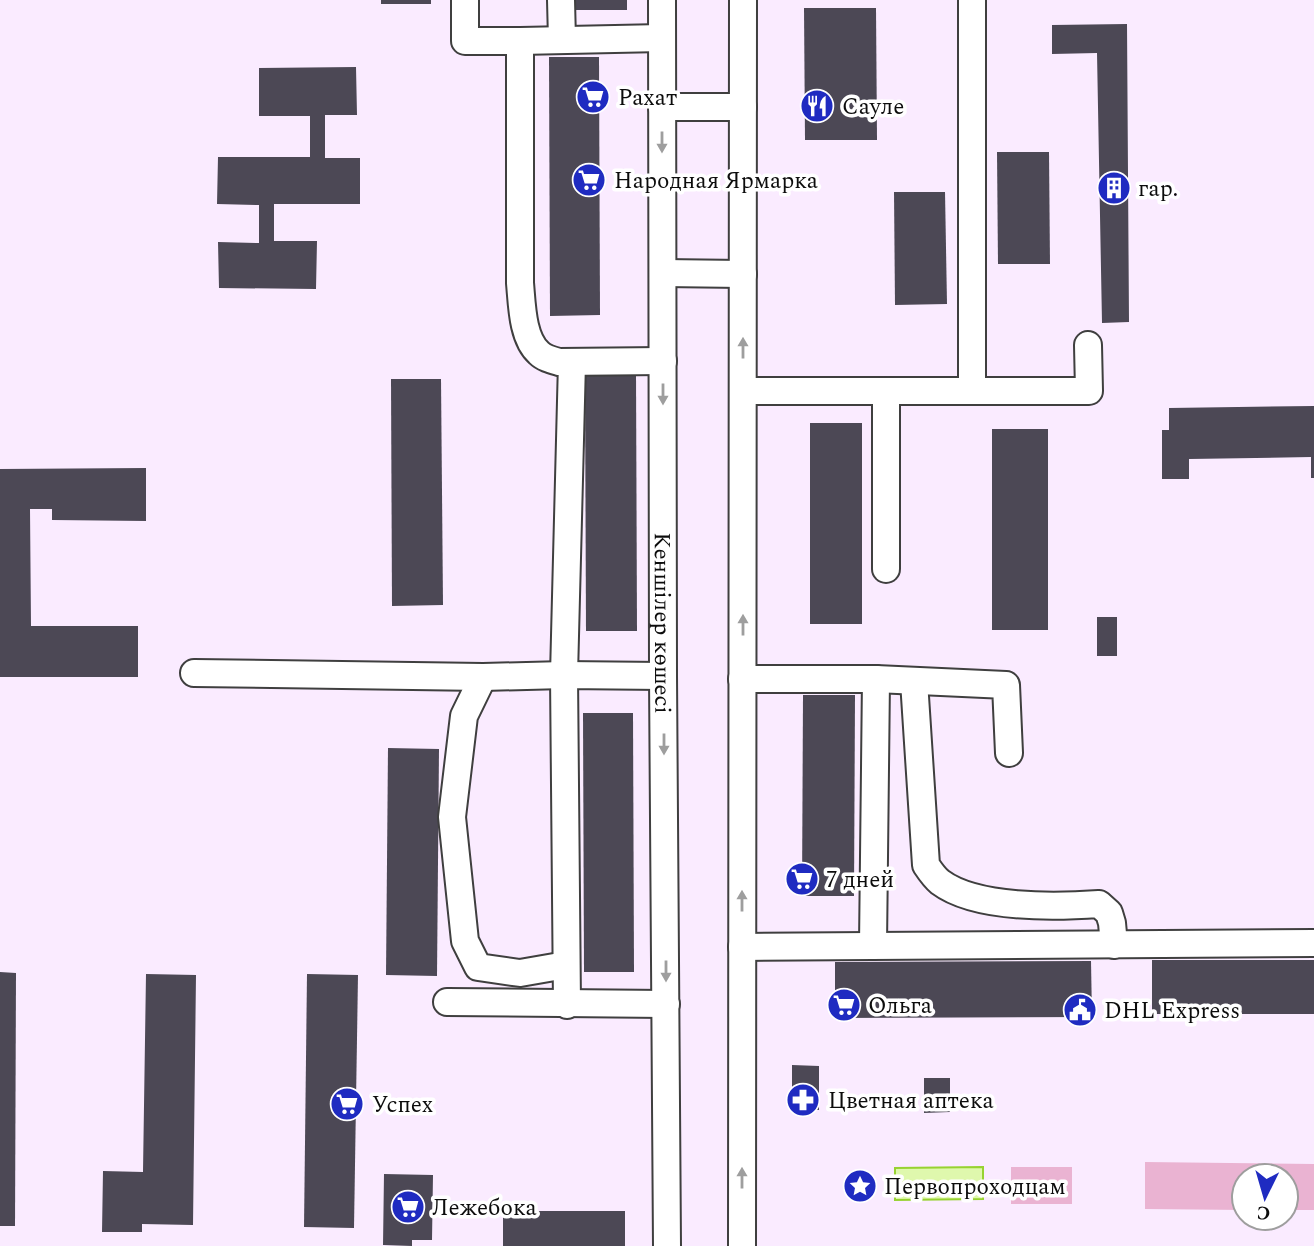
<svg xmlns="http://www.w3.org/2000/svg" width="1314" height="1246" viewBox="0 0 1314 1246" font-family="Spectral,serif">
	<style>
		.green { fill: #eab3d2 }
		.water { fill: #dff8ad; stroke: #97d231; stroke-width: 2 }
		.building { fill: #4c4855 }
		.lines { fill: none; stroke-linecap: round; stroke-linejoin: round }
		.minor-casing { stroke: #3f3f3f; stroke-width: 30 }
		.minor { stroke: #fff; stroke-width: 26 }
		.oneway { fill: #9e9e9e }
		.labels { text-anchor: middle; stroke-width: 7; stroke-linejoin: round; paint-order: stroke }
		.poi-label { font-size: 23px; fill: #0c0c0c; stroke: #fff; text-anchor: start }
		.street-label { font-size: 23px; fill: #0c0c0c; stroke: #fff }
	</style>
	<rect width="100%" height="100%" fill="#faebff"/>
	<g class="green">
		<path d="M 1145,1162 L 1314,1164 L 1314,1210 L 1286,1210 L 1286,1176 L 1244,1176 L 1244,1210 L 1145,1209 Z"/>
		<rect x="1011" y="1167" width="61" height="37"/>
	</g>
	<path class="water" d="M 983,1167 L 983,1199 L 895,1200 L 895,1168 Z"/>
	<g class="building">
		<rect x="381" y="0" width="50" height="4"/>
		<rect x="576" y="0" width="51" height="10"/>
		<path d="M 804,8 L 876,8 L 877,140 L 805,140 Z"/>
		<path d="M 1127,24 L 1129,322 L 1102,323 L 1097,53 L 1052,54 L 1052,25 Z"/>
		<path d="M 549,57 L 599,57 L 600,315 L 550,316 Z"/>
		<path d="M 356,67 L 357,115 L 325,115 L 325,158 L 360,158 L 360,204 L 274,204 L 274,241 L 317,241 L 316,289 L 219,288 L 218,242 L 259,243 L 259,205 L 217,204 L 218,157 L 310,157 L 310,116 L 259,116 L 259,68 Z"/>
		<path d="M 997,152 L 1049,152 L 1050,264 L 998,264 Z"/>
		<path d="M 894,192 L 945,192 L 947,304 L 895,305 Z"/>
		<path d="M 636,372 L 637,631 L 586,631 L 585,373 Z"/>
		<path d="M 391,379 L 441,379 L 443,605 L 392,606 Z"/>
		<path d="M 1314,406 L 1314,478 L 1311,478 L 1311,457 L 1189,459 L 1189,479 L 1162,479 L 1162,430 L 1169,430 L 1169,408 Z"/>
		<rect x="810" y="423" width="52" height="201"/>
		<rect x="992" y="429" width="56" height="201"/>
		<path d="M 146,468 L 146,521 L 52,520 L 52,509 L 30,509 L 31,626 L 138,626 L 138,677 L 0,677 L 0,469 Z"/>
		<rect x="1097" y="617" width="20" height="39"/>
		<path d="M 803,695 L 855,695 L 854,896 L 802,896 Z"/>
		<path d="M 583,713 L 633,713 L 634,972 L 584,972 Z"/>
		<path d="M 388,748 L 439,749 L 437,976 L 386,975 Z"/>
		<rect x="1152" y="960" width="162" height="54"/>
		<path d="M 1091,961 L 1092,1017 L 835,1018 L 835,962 Z"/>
		<path d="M 0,972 L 16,973 L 15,1226 L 0,1226 Z"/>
		<path d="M 146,974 L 196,975 L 193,1225 L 142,1224 L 142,1232 L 102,1232 L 103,1171 L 143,1172 Z"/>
		<path d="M 307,974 L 358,975 L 354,1228 L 304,1227 Z"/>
		<path d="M 792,1065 L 819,1066 L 819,1110 L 792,1109 Z"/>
		<path d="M 924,1078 L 950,1078 L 950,1112 L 924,1113 Z"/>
		<path d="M 384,1174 L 433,1175 L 432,1240 L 412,1240 L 412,1246 L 383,1245 Z"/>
		<rect x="503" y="1211" width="122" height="35"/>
	</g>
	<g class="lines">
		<defs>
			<g id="minor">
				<path d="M 465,0 L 465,41 L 520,41 L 662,38"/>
				<path d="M 561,0 L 562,40"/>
				<path id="s1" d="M 662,0 L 663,676 L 667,1246"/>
				<path d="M 972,0 L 972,391"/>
				<path d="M 520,41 L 520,283 C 522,304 522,338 539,353 C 544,358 552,360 559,362 L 663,361"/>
				<path d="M 662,107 L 743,107"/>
				<path d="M 663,273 L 743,274"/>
				<path d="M 743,391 L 1089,391 L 1088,345"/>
				<path d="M 886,569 L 886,391"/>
				<path d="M 194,673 L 483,677 L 564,675 L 663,676"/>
				<path d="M 483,677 L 464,716 L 452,817 L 465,941 L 478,967 L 520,973 L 566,965"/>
				<path d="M 742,679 L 876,679 L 1006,685 L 1009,753"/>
				<path d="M 914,681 L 926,865 C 930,871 935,878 940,882 C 976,909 1056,907 1099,904 L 1109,913 L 1112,923 L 1114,945"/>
				<path d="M 873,946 L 876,679"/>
				<path d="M 742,947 L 1314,943"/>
				<path d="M 447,1002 L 666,1004"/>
				<path d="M 567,1005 L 564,675 L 572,362"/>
				<path d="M 742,1246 L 743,0"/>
			</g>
		</defs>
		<use href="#minor" class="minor-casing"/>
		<use href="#minor" class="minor"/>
	</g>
	<defs><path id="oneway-solid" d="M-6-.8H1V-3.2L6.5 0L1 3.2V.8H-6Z" transform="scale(1.75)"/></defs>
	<g class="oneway">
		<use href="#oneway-solid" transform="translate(662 142) rotate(90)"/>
		<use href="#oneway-solid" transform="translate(743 348) rotate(-90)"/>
		<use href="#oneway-solid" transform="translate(663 394) rotate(90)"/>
		<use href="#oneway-solid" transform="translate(743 625) rotate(-90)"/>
		<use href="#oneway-solid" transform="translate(664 744) rotate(90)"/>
		<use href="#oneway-solid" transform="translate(742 901) rotate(-90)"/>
		<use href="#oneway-solid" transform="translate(666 971) rotate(90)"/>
		<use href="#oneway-solid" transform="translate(742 1178) rotate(-90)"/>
	</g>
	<defs>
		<symbol id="supermarket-disc" viewBox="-11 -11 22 22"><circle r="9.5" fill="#1f2bc1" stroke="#fff"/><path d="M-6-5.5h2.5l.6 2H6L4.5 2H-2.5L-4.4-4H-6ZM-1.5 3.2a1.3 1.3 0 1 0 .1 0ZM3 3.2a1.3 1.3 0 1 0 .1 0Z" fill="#fff"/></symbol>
		<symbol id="restaurant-disc" viewBox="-11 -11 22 22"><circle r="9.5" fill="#1f2bc1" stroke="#fff"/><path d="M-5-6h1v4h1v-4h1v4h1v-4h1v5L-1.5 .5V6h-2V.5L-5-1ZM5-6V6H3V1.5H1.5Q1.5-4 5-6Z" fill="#fff"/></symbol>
		<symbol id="building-disc" viewBox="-11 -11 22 22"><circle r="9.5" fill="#1f2bc1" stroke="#fff"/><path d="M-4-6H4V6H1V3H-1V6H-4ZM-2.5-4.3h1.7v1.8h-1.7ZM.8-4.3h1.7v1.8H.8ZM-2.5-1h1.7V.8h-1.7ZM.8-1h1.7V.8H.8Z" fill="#fff"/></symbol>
		<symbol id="civic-disc" viewBox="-11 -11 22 22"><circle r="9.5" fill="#1f2bc1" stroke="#fff"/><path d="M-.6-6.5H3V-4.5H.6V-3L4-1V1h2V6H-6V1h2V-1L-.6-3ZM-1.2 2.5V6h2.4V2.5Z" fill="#fff"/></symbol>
		<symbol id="pharmacy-disc" viewBox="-11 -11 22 22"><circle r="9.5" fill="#1f2bc1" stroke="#fff"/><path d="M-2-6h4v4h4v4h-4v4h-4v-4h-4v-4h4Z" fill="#fff"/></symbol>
		<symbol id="sight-disc" viewBox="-11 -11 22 22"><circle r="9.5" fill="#1f2bc1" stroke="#fff"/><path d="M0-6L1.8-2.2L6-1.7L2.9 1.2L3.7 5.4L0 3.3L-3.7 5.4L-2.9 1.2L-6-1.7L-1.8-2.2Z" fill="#fff"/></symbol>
	</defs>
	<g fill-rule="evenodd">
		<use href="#supermarket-disc" x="574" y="78" width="38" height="38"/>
		<use href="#restaurant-disc" x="798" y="87" width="38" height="38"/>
		<use href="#supermarket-disc" x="570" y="161" width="38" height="38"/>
		<use href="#building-disc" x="1095" y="169" width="38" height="38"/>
		<use href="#supermarket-disc" x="783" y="860" width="38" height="38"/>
		<use href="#supermarket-disc" x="825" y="986" width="38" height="38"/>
		<use href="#civic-disc" x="1061" y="991" width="38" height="38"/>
		<use href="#pharmacy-disc" x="784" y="1081" width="38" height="38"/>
		<use href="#supermarket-disc" x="328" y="1085" width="38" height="38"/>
		<use href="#sight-disc" x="841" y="1167" width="38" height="38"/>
		<use href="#supermarket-disc" x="389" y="1188" width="38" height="38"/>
	</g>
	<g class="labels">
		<g class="poi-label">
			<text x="618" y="105">Рахат</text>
			<text x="842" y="114">Сауле</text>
			<text x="614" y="188">Народная Ярмарка</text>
			<text x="1138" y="196">гар.</text>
			<text x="826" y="887">7 дней</text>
			<text x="868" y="1013">Ольга</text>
			<text x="1104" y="1018">DHL Express</text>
			<text x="828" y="1108">Цветная аптека</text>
			<text x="372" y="1112">Успех</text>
			<text x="884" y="1194">Первопроходцам</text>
			<text x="432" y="1215">Лежебока</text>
		</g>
		<g class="street-label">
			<text dy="8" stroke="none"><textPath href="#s1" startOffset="623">Кеншілер көшесі</textPath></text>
		</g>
	</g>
	<g transform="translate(1265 1197) rotate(185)"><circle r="33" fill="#ffffff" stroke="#9e9e9e" stroke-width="2"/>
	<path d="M0-5L12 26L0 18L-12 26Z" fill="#1f2bc1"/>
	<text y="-10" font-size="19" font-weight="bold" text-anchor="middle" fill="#0c0c0c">С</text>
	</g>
</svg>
